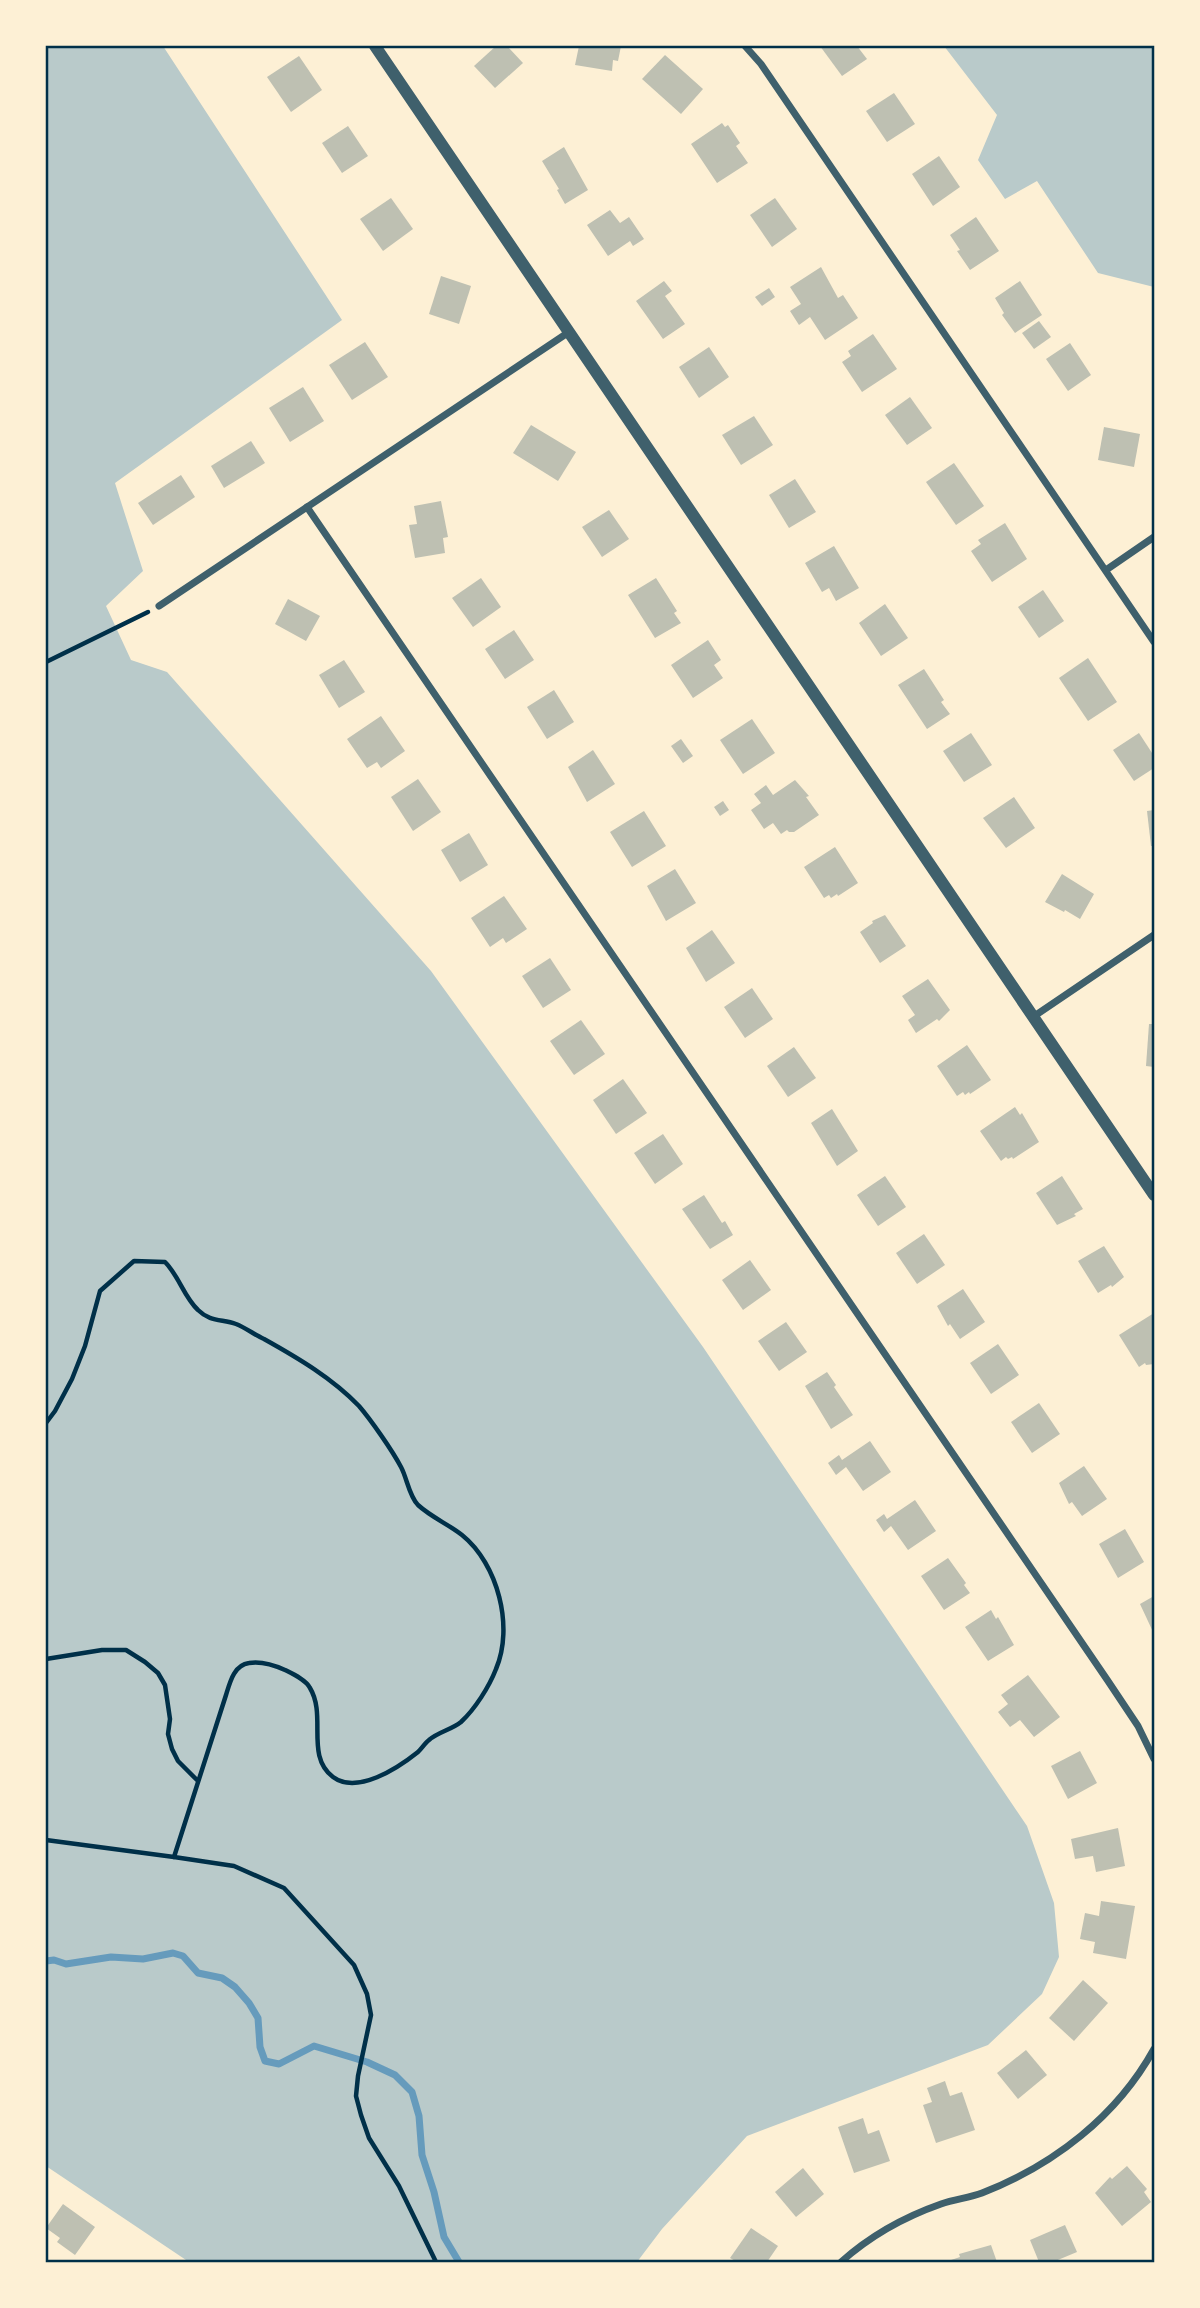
<svg xmlns="http://www.w3.org/2000/svg" width="1200" height="2308" viewBox="0 0 1200 2308" font-family="Inter,sans-serif">
	<style>
		.green { fill: #b9caca }
		.lines { fill: none; stroke-linecap: round; stroke-linejoin: round }
		.stream { stroke: #669bbc; stroke-width: 7 }
		.building { fill: #bec0b2 }
		.path { stroke: #003049; stroke-width: 4.5 }
		.minor { stroke: #3f606c; stroke-width: 7 }
		.tertiary { stroke: #3f606c; stroke-width: 12 }
		.neatline { fill: none; stroke: #003049; stroke-width: 2.5 }
	</style>
	<rect width="100%" height="100%" fill="#fdf0d5"/>
	<g class="green">
		<path d="M 46,46 L 163,46 L 342,320 L 115,483 L 143,571 L 106,606 L 131,660 L 167,672 L 431,971 L 703,1347 L 1027,1826 L 1054,1903 L 1059,1957 L 1042,1994 L 988,2045 L 747,2136 L 662,2229 L 637,2262 L 189,2262 L 46,2166 Z"/>
		<path d="M 944,46 L 1154,46 L 1154,287 L 1098,273 L 1037,181 L 1005,199 L 978,160 L 997,115 Z"/>
	</g>
	<g class="lines">
		<path class="stream" d="M 46,1961 L 54,1960 L 66,1964 L 111,1957 L 143,1959 L 173,1953 L 183,1956 L 198,1973 L 222,1978 L 235,1987 L 249,2003 L 258,2018 L 260,2047 L 265,2061 L 279,2064 L 314,2046 L 367,2062 L 395,2075 L 412,2092 L 419,2116 L 422,2155 L 434,2192 L 444,2237 L 459,2262"/>
	</g>
	<g class="building">
		<path d="M 496,46 L 507,46 L 523,63 L 495,88 L 474,66 Z"/>
		<path d="M 579,46 L 621,46 L 618,61 L 613,60 L 612,71 L 575,65 Z"/>
		<path d="M 820,46 L 857,46 L 867,59 L 842,76 Z"/>
		<path d="M 665,55 L 703,89 L 681,114 L 642,79 Z"/>
		<path d="M 299,56 L 322,90 L 291,112 L 267,77 Z"/>
		<path d="M 894,93 L 915,124 L 887,142 L 866,111 Z"/>
		<path d="M 722,123 L 725,127 L 728,125 L 740,143 L 736,146 L 748,163 L 717,183 L 691,144 Z"/>
		<path d="M 348,126 L 368,156 L 342,173 L 322,143 Z"/>
		<path d="M 564,147 L 588,190 L 565,204 L 557,190 L 559,189 L 542,161 Z"/>
		<path d="M 939,156 L 960,187 L 933,206 L 912,174 Z"/>
		<path d="M 391,198 L 413,229 L 383,251 L 360,219 Z"/>
		<path d="M 775,198 L 797,229 L 772,247 L 750,215 Z"/>
		<path d="M 610,210 L 620,223 L 629,217 L 644,239 L 633,246 L 630,241 L 608,256 L 587,225 Z"/>
		<path d="M 976,217 L 999,251 L 970,270 L 957,251 L 960,250 L 950,235 Z"/>
		<path d="M 821,267 L 838,298 L 843,295 L 858,318 L 825,340 L 810,317 L 799,325 L 790,311 L 801,304 L 790,287 Z"/>
		<path d="M 441,276 L 471,286 L 459,324 L 429,314 Z"/>
		<path d="M 664,281 L 672,291 L 665,296 L 685,324 L 663,339 L 636,301 Z"/>
		<path d="M 1020,281 L 1042,315 L 1015,333 L 1002,315 L 1004,313 L 995,298 Z"/>
		<path d="M 769,288 L 775,297 L 762,306 L 755,297 Z"/>
		<path d="M 1039,321 L 1051,337 L 1034,349 L 1022,333 Z"/>
		<path d="M 873,334 L 897,369 L 862,392 L 842,362 L 851,356 L 848,351 Z"/>
		<path d="M 365,342 L 388,377 L 352,400 L 329,365 Z"/>
		<path d="M 1070,343 L 1091,375 L 1068,391 L 1046,359 Z"/>
		<path d="M 709,347 L 729,377 L 699,398 L 679,367 Z"/>
		<path d="M 303,387 L 324,421 L 290,442 L 269,408 Z"/>
		<path d="M 910,397 L 932,428 L 907,445 L 885,415 Z"/>
		<path d="M 754,416 L 773,445 L 741,465 L 722,435 Z"/>
		<path d="M 531,425 L 576,452 L 558,481 L 513,453 Z"/>
		<path d="M 1104,427 L 1140,434 L 1134,467 L 1098,460 Z"/>
		<path d="M 251,441 L 265,463 L 224,488 L 211,466 Z"/>
		<path d="M 954,463 L 984,506 L 956,525 L 926,482 Z"/>
		<path d="M 181,475 L 195,497 L 153,525 L 138,503 Z"/>
		<path d="M 795,479 L 816,512 L 789,528 L 769,495 Z"/>
		<path d="M 441,501 L 448,537 L 443,538 L 445,553 L 415,558 L 409,525 L 417,524 L 414,506 Z"/>
		<path d="M 609,510 L 629,539 L 602,557 L 582,527 Z"/>
		<path d="M 1005,523 L 1027,559 L 992,582 L 971,551 L 981,544 L 978,540 Z"/>
		<path d="M 834,546 L 859,588 L 836,601 L 829,588 L 822,592 L 805,563 Z"/>
		<path d="M 481,578 L 501,607 L 473,627 L 452,598 Z"/>
		<path d="M 656,578 L 677,611 L 674,613 L 681,623 L 655,638 L 628,595 Z"/>
		<path d="M 1043,590 L 1064,621 L 1039,638 L 1018,607 Z"/>
		<path d="M 288,599 L 320,616 L 306,641 L 275,624 Z"/>
		<path d="M 885,604 L 908,638 L 881,656 L 859,623 Z"/>
		<path d="M 514,630 L 534,660 L 505,679 L 485,649 Z"/>
		<path d="M 708,640 L 721,660 L 714,665 L 723,678 L 693,698 L 671,665 Z"/>
		<path d="M 1088,658 L 1117,702 L 1088,721 L 1059,678 Z"/>
		<path d="M 344,660 L 365,692 L 339,708 L 319,675 Z"/>
		<path d="M 924,669 L 944,700 L 941,702 L 950,714 L 927,729 L 898,685 Z"/>
		<path d="M 554,690 L 574,722 L 547,739 L 527,707 Z"/>
		<path d="M 381,716 L 405,751 L 381,768 L 377,762 L 367,768 L 347,739 Z"/>
		<path d="M 752,719 L 775,753 L 743,774 L 720,740 Z"/>
		<path d="M 971,733 L 992,765 L 964,782 L 943,751 Z"/>
		<path d="M 1139,733 L 1154,756 L 1154,768 L 1134,781 L 1113,750 Z"/>
		<path d="M 681,739 L 693,756 L 683,763 L 671,746 Z"/>
		<path d="M 593,750 L 615,784 L 587,802 L 568,767 Z"/>
		<path d="M 418,779 L 441,812 L 413,831 L 391,797 Z"/>
		<path d="M 795,780 L 809,796 L 806,797 L 819,815 L 794,832 L 789,832 L 787,830 L 781,834 L 773,823 L 764,829 L 751,810 L 761,803 L 754,794 L 766,785 L 773,795 Z"/>
		<path d="M 1014,797 L 1035,828 L 1006,848 L 983,818 Z"/>
		<path d="M 723,801 L 729,810 L 720,816 L 714,807 Z"/>
		<path d="M 1154,810 L 1154,846 L 1151,846 L 1147,811 Z"/>
		<path d="M 644,811 L 666,846 L 632,867 L 610,832 Z"/>
		<path d="M 469,833 L 488,865 L 460,882 L 441,850 Z"/>
		<path d="M 835,847 L 858,883 L 838,896 L 837,894 L 831,898 L 829,895 L 824,898 L 804,867 Z"/>
		<path d="M 675,869 L 696,903 L 666,921 L 647,886 Z"/>
		<path d="M 1062,874 L 1094,894 L 1080,919 L 1065,910 L 1064,912 L 1045,902 Z"/>
		<path d="M 504,896 L 527,929 L 506,943 L 503,938 L 490,947 L 471,918 Z"/>
		<path d="M 885,915 L 906,946 L 880,963 L 860,932 L 873,923 L 872,921 Z"/>
		<path d="M 712,930 L 735,963 L 706,982 L 686,948 Z"/>
		<path d="M 550,958 L 571,990 L 543,1008 L 522,976 Z"/>
		<path d="M 928,979 L 950,1010 L 939,1021 L 937,1019 L 916,1033 L 908,1020 L 915,1015 L 902,996 Z"/>
		<path d="M 752,988 L 773,1019 L 745,1038 L 724,1007 Z"/>
		<path d="M 581,1020 L 605,1054 L 574,1075 L 550,1041 Z"/>
		<path d="M 1149,1024 L 1154,1024 L 1154,1067 L 1146,1066 Z"/>
		<path d="M 967,1045 L 991,1080 L 970,1094 L 969,1092 L 965,1095 L 963,1092 L 957,1096 L 937,1066 Z"/>
		<path d="M 794,1047 L 816,1078 L 788,1097 L 767,1066 Z"/>
		<path d="M 623,1079 L 647,1113 L 616,1134 L 593,1100 Z"/>
		<path d="M 1015,1107 L 1020,1115 L 1022,1113 L 1039,1142 L 1013,1159 L 1012,1157 L 1008,1159 L 1006,1157 L 1001,1161 L 980,1131 Z"/>
		<path d="M 832,1109 L 858,1151 L 837,1166 L 811,1123 Z"/>
		<path d="M 663,1134 L 683,1164 L 655,1184 L 634,1153 Z"/>
		<path d="M 885,1176 L 906,1207 L 878,1226 L 857,1195 Z"/>
		<path d="M 1062,1176 L 1083,1209 L 1074,1214 L 1076,1216 L 1057,1225 L 1036,1193 Z"/>
		<path d="M 704,1195 L 722,1223 L 725,1221 L 733,1235 L 710,1249 L 682,1209 Z"/>
		<path d="M 924,1234 L 945,1265 L 917,1284 L 896,1253 Z"/>
		<path d="M 1104,1246 L 1124,1277 L 1112,1287 L 1111,1285 L 1098,1293 L 1078,1261 Z"/>
		<path d="M 750,1260 L 771,1290 L 743,1310 L 722,1280 Z"/>
		<path d="M 963,1289 L 985,1322 L 960,1339 L 950,1324 L 948,1326 L 937,1306 Z"/>
		<path d="M 1154,1313 L 1154,1364 L 1146,1365 L 1145,1363 L 1139,1367 L 1119,1335 Z"/>
		<path d="M 786,1322 L 807,1352 L 779,1371 L 758,1341 Z"/>
		<path d="M 998,1344 L 1019,1375 L 991,1394 L 970,1363 Z"/>
		<path d="M 827,1372 L 836,1385 L 834,1387 L 853,1415 L 831,1429 L 805,1386 Z"/>
		<path d="M 1039,1403 L 1060,1434 L 1032,1453 L 1011,1422 Z"/>
		<path d="M 870,1441 L 891,1472 L 863,1491 L 846,1467 L 836,1475 L 828,1463 L 839,1455 L 842,1460 Z"/>
		<path d="M 1084,1466 L 1107,1499 L 1082,1516 L 1072,1502 L 1069,1504 L 1059,1483 Z"/>
		<path d="M 915,1500 L 936,1531 L 908,1550 L 891,1526 L 884,1532 L 876,1520 L 884,1514 L 887,1519 Z"/>
		<path d="M 1125,1529 L 1144,1562 L 1118,1578 L 1099,1544 Z"/>
		<path d="M 948,1558 L 966,1583 L 964,1585 L 970,1593 L 944,1610 L 921,1576 Z"/>
		<path d="M 1154,1596 L 1154,1634 L 1140,1604 Z"/>
		<path d="M 991,1610 L 996,1619 L 998,1617 L 1014,1645 L 988,1661 L 965,1627 Z"/>
		<path d="M 1028,1675 L 1060,1717 L 1034,1737 L 1020,1720 L 1010,1727 L 998,1712 L 1008,1704 L 1001,1695 Z"/>
		<path d="M 1080,1751 L 1097,1783 L 1068,1799 L 1051,1766 Z"/>
		<path d="M 1118,1828 L 1125,1866 L 1096,1872 L 1093,1856 L 1075,1859 L 1071,1839 Z"/>
		<path d="M 1101,1901 L 1135,1906 L 1126,1959 L 1093,1953 L 1095,1942 L 1080,1939 L 1085,1913 L 1099,1916 Z"/>
		<path d="M 1083,1980 L 1108,2003 L 1074,2041 L 1049,2018 Z"/>
		<path d="M 1026,2050 L 1047,2075 L 1018,2099 L 997,2073 Z"/>
		<path d="M 945,2081 L 950,2096 L 962,2092 L 975,2130 L 936,2143 L 923,2105 L 932,2102 L 927,2088 Z"/>
		<path d="M 863,2118 L 868,2134 L 879,2130 L 890,2161 L 854,2173 L 838,2127 Z"/>
		<path d="M 1127,2166 L 1147,2189 L 1144,2192 L 1151,2202 L 1122,2226 L 1095,2193 L 1110,2177 L 1112,2179 Z"/>
		<path d="M 803,2168 L 824,2194 L 796,2217 L 775,2192 Z"/>
		<path d="M 63,2204 L 95,2227 L 75,2255 L 57,2242 L 60,2238 L 46,2228 Z"/>
		<path d="M 1065,2225 L 1077,2252 L 1053,2262 L 1039,2262 L 1030,2240 Z"/>
		<path d="M 751,2228 L 778,2246 L 767,2262 L 737,2262 L 730,2258 Z"/>
		<path d="M 991,2245 L 997,2262 L 952,2262 L 951,2260 L 960,2257 L 959,2254 Z"/>
	</g>
	<g class="lines">
		<g class="path">
			<path d="M 46,662 L 148,612"/>
			<path d="M 46,1423 L 55,1411 L 72,1379 L 85,1346 L 100,1291 L 134,1261 L 165,1262 C 179,1276 184,1297 198,1310 C 210,1322 222,1319 236,1324 C 246,1328 255,1335 264,1339 C 298,1358 332,1378 359,1406 C 371,1420 392,1450 401,1467 C 407,1478 409,1496 418,1505 C 431,1517 448,1524 462,1535 C 498,1564 514,1627 496,1669 C 489,1687 475,1709 461,1722 C 451,1730 438,1732 429,1740 C 425,1743 422,1748 418,1752 C 398,1768 357,1795 333,1777 C 305,1756 327,1716 310,1688 C 306,1680 293,1674 285,1670 C 274,1665 261,1661 249,1663 C 234,1665 230,1682 226,1695 L 174,1857 L 234,1866 L 284,1888 L 354,1965 L 367,1994 L 371,2015 L 358,2076 L 356,2096 L 361,2115 L 369,2138 L 399,2186 L 436,2262"/>
			<path d="M 46,1659 L 102,1650 L 126,1650 L 145,1662 L 158,1673 L 165,1685 L 170,1719 L 168,1734 L 172,1749 L 178,1761 L 197,1780"/>
			<path d="M 46,1840 L 174,1857"/>
		</g>
		<g class="minor">
			<path d="M 745,46 L 761,64 L 1154,642"/>
			<path d="M 307,507 L 1108,1681 L 1138,1726 L 1154,1759"/>
			<path d="M 1106,570 L 1154,537"/>
			<path d="M 159,606 L 569,332"/>
			<path d="M 1033,1017 L 1154,935"/>
			<path d="M 841,2262 C 870,2236 904,2217 941,2204 C 955,2199 969,2198 982,2193 C 1054,2165 1117,2116 1154,2049"/>
		</g>
		<path class="tertiary" d="M 375,46 L 1154,1195"/>
	</g>
	<rect width="1200" height="2308" fill="none" stroke="#fdf0d5" stroke-width="94"/>
	<rect x="47" y="47" width="1106" height="2214" class="neatline"/>
</svg>
